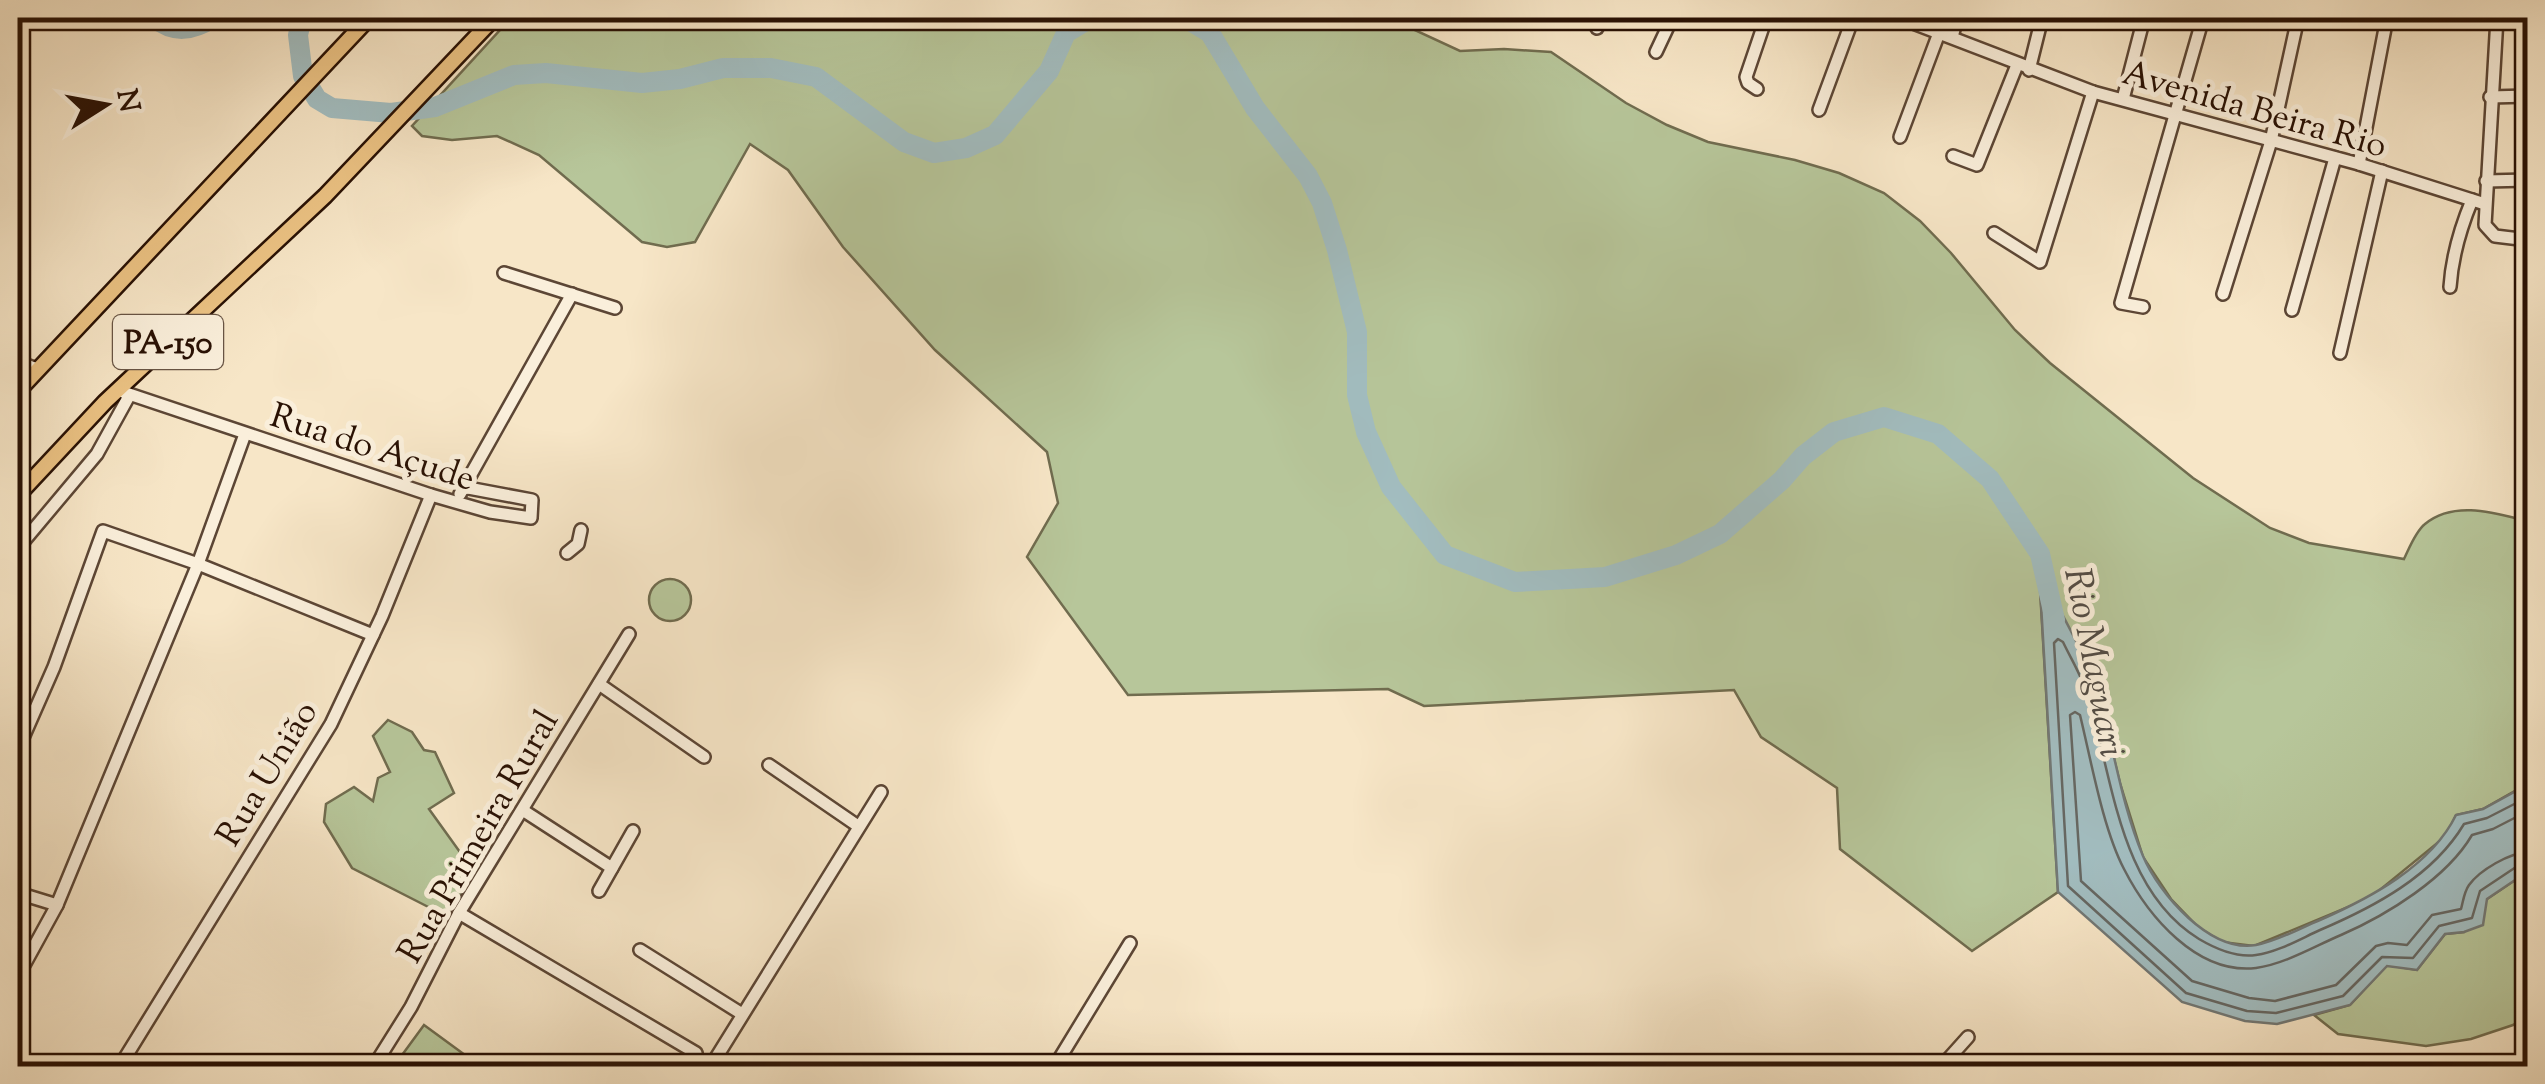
<svg xmlns="http://www.w3.org/2000/svg" width="2545" height="1084" viewBox="0 0 2545 1084" font-family="'Sorts Mill Goudy',serif">
	<style>
		.green { fill: #b7c69a; stroke: #706c4f; stroke-width: 2.5 }
		.water { fill: #a2bdc0; stroke: #727875; stroke-width: 2.5 }
		.lines { fill: none; stroke-linecap: round; stroke-linejoin: round }
		.shore { stroke: #666762; stroke-width: 2.5 }
		.river { stroke: #a2bdc0; stroke-width: 20 }
		.minor-casing { stroke: #5c4635; stroke-width: 16 }
		.major-casing { stroke: #291104; stroke-width: 19 }
		.minor { stroke: #faefdb; stroke-width: 11 }
		.major { stroke: #ecc384; stroke-width: 14 }
		.labels { text-anchor: middle; stroke-width: 10; stroke-linejoin: round; paint-order: stroke }
		.shield { fill: #faefdb; stroke: #685444; stroke-width: 2.5 }
		.shield-label { font-size: 32px; font-weight: bold; fill: #291104 }
		.street-label { font-size: 35px; fill: #291104; stroke: #faefdb }
		.water-label { font-size: 38px; font-style: italic; fill: #534d46; stroke: #faefdb }
	</style>
	<rect width="100%" height="100%" fill="#f7e6c7"/>
	<filter id="stains"><feTurbulence type="fractalNoise" baseFrequency=".002" numOctaves="4"/><feColorMatrix values="0 0 0 0 .2 0 0 0 0 .09 0 0 0 0 .02 0 0 0 .5 -.17"/></filter>
	<radialGradient id="worn" r=".72"><stop offset=".6" stop-color="#630" stop-opacity="0"/><stop offset="1" stop-color="#630" stop-opacity=".3"/></radialGradient>
	<g class="green">
		<path d="M 511,18 L 802,18 L 814,21 L 829,18 L 1389,18 L 1460,51 L 1504,49 L 1551,52 L 1626,103 L 1667,125 L 1708,142 L 1795,160 L 1839,173 L 1884,193 L 1920,221 L 1951,253 L 2015,330 L 2050,363 L 2193,478 L 2270,528 L 2309,543 L 2404,559 C 2409,549 2415,532 2425,524 C 2454,500 2495,513 2527,521 L 2527,784 L 2483,809 L 2456,815 L 2446,836 L 2370,898 L 2254,946 L 2222,942 L 2198,927 L 2171,899 L 2143,857 L 2120,783 L 2097,690 L 2039,573 L 2058,892 L 1972,951 L 1840,849 L 1837,788 L 1761,737 L 1734,690 L 1424,706 L 1388,689 L 1128,695 L 1027,557 L 1058,503 L 1047,452 L 935,350 L 843,247 L 788,170 L 750,144 L 695,242 L 667,247 L 642,242 L 539,155 L 497,136 L 452,140 L 422,136 L 412,126 Z"/>
		<circle cx="670" cy="600" r="21"/>
		<path d="M 388,720 L 412,732 L 424,750 L 435,752 L 454,793 L 429,809 L 475,873 L 446,916 L 352,868 L 324,822 L 326,804 L 354,787 L 373,801 L 378,778 L 390,772 L 373,736 Z"/>
		<path d="M 2527,872 L 2527,1016 L 2513,1025 L 2471,1039 L 2426,1046 L 2338,1034 L 2314,1015 L 2350,1005 L 2387,965 L 2417,970 L 2445,934 L 2464,932 L 2487,899 Z"/>
		<path d="M 424,1025 L 480,1066 L 394,1066 Z"/>
	</g>
	<path class="water" d="M 2039,570 C 2057,607 2087,655 2098,694 C 2114,747 2121,804 2143,856 C 2159,894 2210,953 2256,945 C 2278,941 2300,928 2320,920 C 2370,898 2431,866 2456,815 L 2483,809 L 2527,785 L 2527,872 L 2487,899 L 2483,925 L 2464,932 L 2445,934 L 2417,970 L 2387,966 L 2350,1005 L 2277,1024 L 2245,1021 L 2182,1002 L 2058,892 Z"/>
	<g class="lines">
		<g class="shore">
			<path d="M 2528,797 L 2487,818 L 2464,824 C 2433,876 2374,907 2320,930 C 2300,939 2278,952 2256,955 C 2236,958 2216,949 2199,939 C 2119,890 2113,778 2088,697 C 2083,678 2071,659 2063,642 L 2058,639 L 2054,643 L 2068,886 L 2186,993 L 2247,1011 L 2276,1013 L 2343,996 L 2382,957 L 2413,958 L 2439,926 L 2472,918 L 2480,891 L 2519,865 L 2528,864"/>
			<path d="M 2528,811 L 2493,829 L 2472,835 C 2447,878 2387,915 2341,935 C 2315,946 2285,964 2256,968 C 2197,975 2148,916 2124,869 C 2103,829 2091,760 2080,715 L 2075,712 L 2070,715 L 2081,881 L 2192,981 L 2249,998 L 2275,1001 L 2336,985 L 2376,946 L 2388,943 L 2407,945 L 2432,915 L 2461,909 C 2463,902 2464,892 2469,885 C 2480,870 2509,853 2528,852"/>
		</g>
		<g class="river">
			<path d="M 154,18 C 174,34 192,31 213,18"/>
			<path d="M 302,18 L 298,35 L 303,76 L 317,99 L 332,108 L 391,113 L 435,107 L 514,75 L 546,73 L 642,83 L 680,79 L 723,68 L 771,68 L 816,77 L 904,142 L 934,153 L 966,148 L 995,135 L 1049,71 L 1066,33 L 1091,18"/>
			<path d="M 1185,18 L 1210,33 L 1255,108 L 1308,176 L 1322,203 L 1337,250 L 1357,332 L 1357,395 L 1366,432 L 1391,487 L 1445,555 L 1515,582 L 1605,577 L 1676,555 L 1720,534 L 1782,480 L 1803,456 L 1834,432 L 1884,417 L 1938,434 L 1990,479 L 2040,554 L 2055,620"/>
		</g>
		<defs>
			<g id="minor">
				<path d="M 1900,18 L 2093,92 L 2359,164 L 2485,204"/>
				<path d="M 2497,18 L 2485,225 L 2495,236 L 2528,240"/>
				<path d="M 1597,28 L 1601,18"/>
				<path d="M 1952,37 L 1957,18"/>
				<path d="M 1656,52 L 1672,18"/>
				<path d="M 2029,70 L 2042,18"/>
				<path d="M 1757,89 L 1748,83 L 1746,77 L 1766,18"/>
				<path d="M 2490,97 L 2528,96"/>
				<path d="M 2123,99 L 2144,18"/>
				<path d="M 1819,110 L 1853,18"/>
				<path d="M 1900,137 L 1939,33"/>
				<path d="M 1953,156 L 1977,165 L 2017,65"/>
				<path d="M 2359,164 L 2387,18"/>
				<path d="M 2486,181 L 2528,180"/>
				<path d="M 1994,233 L 2040,262 L 2093,92"/>
				<path d="M 504,273 L 615,308"/>
				<path d="M 2450,287 C 2452,256 2460,229 2472,200"/>
				<path d="M 2223,294 L 2271,141 L 2298,18"/>
				<path d="M 2143,307 L 2121,303 L 2203,18"/>
				<path d="M 2292,310 L 2335,158"/>
				<path d="M 2340,353 L 2382,171"/>
				<path d="M 18,362 L 37,369"/>
				<path d="M 117,390 L 431,495 L 490,512 L 531,518 L 532,500 L 463,487"/>
				<path d="M 460,494 L 572,294"/>
				<path d="M 18,548 L 97,454 L 129,396"/>
				<path d="M 567,553 L 578,544 L 581,530"/>
				<path d="M 599,684 L 704,757"/>
				<path d="M 18,749 L 54,667 L 103,531 L 198,564 L 373,635"/>
				<path d="M 769,765 L 858,826"/>
				<path d="M 524,811 L 612,868"/>
				<path d="M 599,891 L 633,831"/>
				<path d="M 18,893 L 57,905"/>
				<path d="M 459,913 L 696,1053"/>
				<path d="M 640,950 L 742,1014"/>
				<path d="M 18,976 L 57,905 L 198,564 L 245,434"/>
				<path d="M 120,1066 L 331,724 L 382,616 L 431,495"/>
				<path d="M 374,1066 L 411,1007 L 459,913 L 629,634"/>
				<path d="M 711,1066 L 881,792"/>
				<path d="M 1055,1066 L 1130,943"/>
				<path d="M 1942,1066 L 1968,1037"/>
			</g>
			<g id="major">
				<path d="M 18,391 L 369,18"/>
				<path d="M 18,495 L 105,402 L 325,196 L 494,18"/>
			</g>
		</defs>
		<use href="#minor" class="minor-casing"/>
		<use href="#major" class="major-casing"/>
		<use href="#minor" class="minor"/>
		<use href="#major" class="major"/>
	</g>
	<g class="labels">
		<rect class="shield" x="113" y="315" width="110" height="54" rx="8"/>
		<g class="shield-label">
			<text x="168" y="353">PA-150</text>
		</g>
		<g class="street-label">
			<text transform="translate(2255 108) rotate(16)" y="12">Avenida Beira Rio</text>
			<text transform="translate(373 446) rotate(18)" y="12">Rua do Açude</text>
			<text transform="translate(266 773) rotate(-59)" y="12">Rua União</text>
			<text transform="translate(477 836) rotate(-60)" y="12">Rua Primeira Rural</text>
		</g>
		<g class="water-label">
			<text transform="translate(2096 662) rotate(79)" y="13">Rio Maguari</text>
		</g>
	</g>
	<rect width="2545" height="1084" fill="none" stroke="#f7e6c7" stroke-width="60"/>
	<rect x="20" y="20" width="2505" height="1044" fill="none" stroke="#291104" stroke-width="5"/>
	<rect x="30" y="30" width="2485" height="1024" fill="none" stroke="#291104" stroke-width="2.5"/>
	<g transform="translate(105 105) rotate(79)" stroke="#faefdb" stroke-width="8" paint-order="stroke">
	<path d="M0-8L18 38L0 25L-18 38Z" fill="#291104"/>
	<text y="-15" font-size="28" font-weight="bold" text-anchor="middle" fill="#291104">N</text>
	</g>
	<rect width="100%" height="100%" filter="url(#stains)"/>
	<rect width="100%" height="100%" fill="url(#worn)"/>
</svg>
